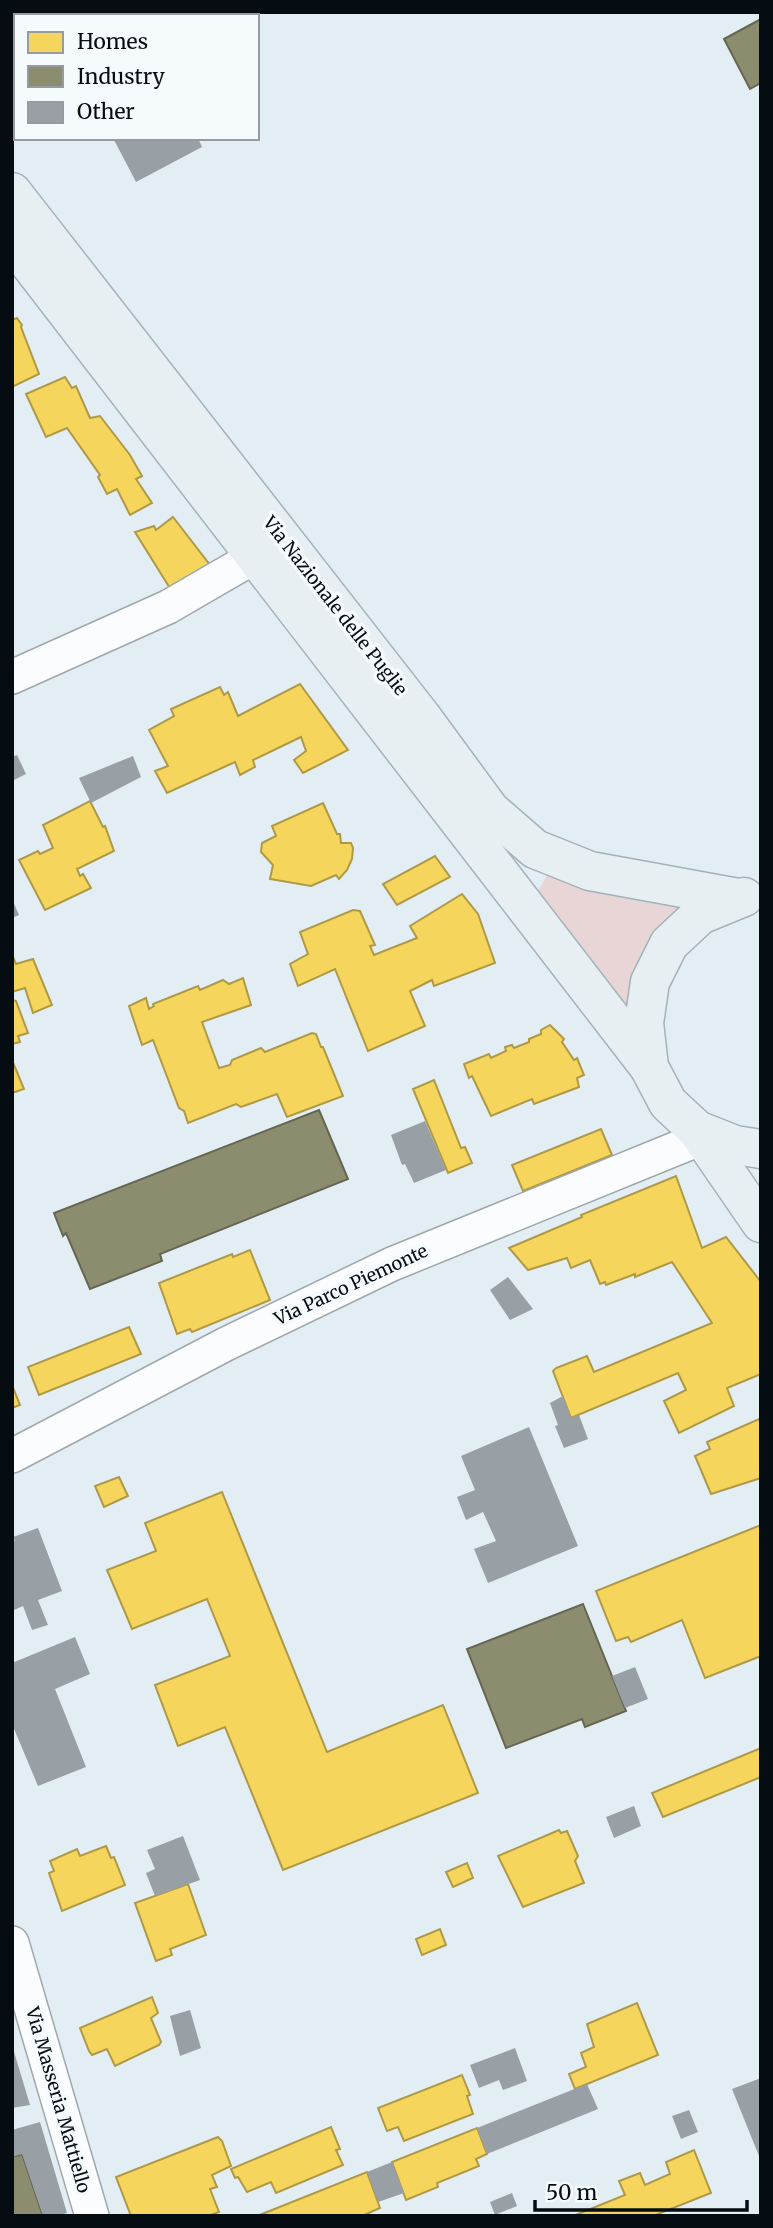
<svg xmlns="http://www.w3.org/2000/svg" width="773" height="2228" viewBox="0 0 773 2228" font-family="Merriweather,serif">
	<style>
		.green { fill: #e8d6d6 }
		.homes { fill: #f6d55c; stroke: #ae9946; stroke-width: 2 }
		.industry { fill: #8c8c6e; stroke: #646652; stroke-width: 2 }
		.building { fill: #98a0a6 }
		.lines { fill: none; stroke-linecap: round; stroke-linejoin: round }
		.minor-casing { stroke: #9ea7ac; stroke-width: 36 }
		.major-casing { stroke: #a2b2ba; stroke-width: 41 }
		.minor { stroke: #fbfcfd; stroke-width: 33 }
		.major { stroke: #e8eff3; stroke-width: 38 }
		.labels { text-anchor: middle; stroke-width: 7; stroke-linejoin: round; paint-order: stroke }
		.street-label { font-size: 18px; fill: #050d12; stroke: #f5fafd }
	</style>
	<rect width="100%" height="100%" fill="#e3eef4"/>
	<path class="green" d="M 549,872 L 696,897 L 631,1020 L 532,901 Z"/>
	<g class="homes">
		<path d="M 17,318 L 22,325 L 21,327 L 39,374 L 12,387 L 12,320 Z"/>
		<path d="M 65,377 L 72,388 L 76,386 L 90,418 L 100,416 L 130,455 L 142,476 L 136,479 L 152,503 L 130,515 L 117,489 L 107,494 L 98,477 L 100,475 L 67,428 L 46,437 L 26,394 Z"/>
		<path d="M 173,517 L 217,574 L 176,598 L 135,532 L 154,526 L 156,530 Z"/>
		<path d="M 300,684 L 348,750 L 303,773 L 294,760 L 306,751 L 301,737 L 253,760 L 255,767 L 240,775 L 235,762 L 167,793 L 155,771 L 168,766 L 149,730 L 174,716 L 171,709 L 220,687 L 224,695 L 228,692 L 238,716 Z"/>
		<path d="M 90,801 L 103,827 L 105,826 L 114,851 L 77,869 L 80,876 L 83,874 L 91,888 L 45,910 L 19,860 L 38,851 L 40,854 L 53,848 L 43,825 Z"/>
		<path d="M 323,803 L 337,834 L 340,834 L 341,843 L 351,843 L 353,848 L 352,859 L 347,870 L 339,879 L 336,875 L 311,886 L 270,879 L 273,865 L 261,852 L 262,843 L 276,836 L 272,826 Z"/>
		<path d="M 435,856 L 450,877 L 397,905 L 383,884 Z"/>
		<path d="M 462,894 L 478,914 L 495,963 L 434,986 L 432,980 L 410,991 L 425,1026 L 368,1051 L 335,969 L 298,986 L 290,964 L 308,954 L 300,932 L 353,910 L 360,911 L 375,945 L 370,946 L 374,955 L 417,938 L 410,926 Z"/>
		<path d="M 12,954 L 16,964 L 33,959 L 52,1005 L 33,1013 L 25,988 L 12,992 Z"/>
		<path d="M 243,978 L 251,1005 L 202,1022 L 219,1068 L 230,1065 L 232,1060 L 261,1048 L 265,1052 L 312,1033 L 316,1034 L 321,1047 L 323,1047 L 343,1096 L 287,1117 L 277,1094 L 241,1107 L 236,1104 L 188,1123 L 184,1111 L 179,1108 L 153,1040 L 142,1045 L 129,1006 L 146,998 L 149,1009 L 154,1006 L 153,1004 L 198,986 L 200,990 L 223,980 L 229,984 Z"/>
		<path d="M 13,1000 L 16,1001 L 28,1033 L 18,1036 L 20,1042 L 12,1044 Z"/>
		<path d="M 550,1025 L 564,1039 L 562,1042 L 574,1060 L 577,1058 L 584,1075 L 577,1078 L 579,1087 L 534,1104 L 532,1099 L 491,1116 L 472,1076 L 469,1078 L 464,1064 L 489,1054 L 491,1058 L 506,1051 L 505,1047 L 512,1045 L 514,1048 L 529,1042 L 529,1039 L 541,1034 L 541,1030 Z"/>
		<path d="M 12,1060 L 24,1089 L 12,1093 Z"/>
		<path d="M 434,1080 L 461,1148 L 465,1147 L 472,1163 L 448,1173 L 413,1089 Z"/>
		<path d="M 601,1129 L 612,1155 L 523,1191 L 512,1165 Z"/>
		<path d="M 676,1176 L 702,1248 L 726,1237 L 761,1282 L 761,1374 L 727,1388 L 734,1406 L 679,1433 L 664,1401 L 686,1390 L 678,1373 L 571,1418 L 553,1371 L 556,1368 L 587,1356 L 594,1372 L 712,1323 L 672,1262 L 635,1277 L 635,1274 L 606,1285 L 605,1282 L 600,1284 L 590,1260 L 571,1268 L 567,1258 L 528,1270 L 509,1248 L 582,1217 L 581,1215 Z"/>
		<path d="M 250,1250 L 270,1300 L 192,1332 L 190,1329 L 177,1334 L 159,1283 L 232,1254 L 233,1257 Z"/>
		<path d="M 129,1327 L 141,1354 L 39,1395 L 28,1367 Z"/>
		<path d="M 12,1385 L 20,1405 L 12,1408 Z"/>
		<path d="M 759,1419 L 761,1424 L 761,1478 L 711,1494 L 695,1456 L 710,1449 L 707,1442 Z"/>
		<path d="M 119,1477 L 128,1496 L 104,1507 L 95,1486 Z"/>
		<path d="M 222,1492 L 327,1752 L 443,1705 L 478,1793 L 283,1870 L 225,1727 L 178,1746 L 155,1685 L 230,1656 L 207,1599 L 132,1629 L 107,1570 L 156,1551 L 145,1523 Z"/>
		<path d="M 761,1525 L 761,1656 L 705,1678 L 682,1620 L 631,1642 L 628,1637 L 616,1641 L 596,1591 Z"/>
		<path d="M 761,1748 L 761,1777 L 663,1817 L 652,1793 Z"/>
		<path d="M 559,1830 L 561,1833 L 567,1831 L 578,1856 L 575,1861 L 584,1883 L 523,1907 L 498,1856 Z"/>
		<path d="M 106,1846 L 111,1858 L 114,1857 L 125,1885 L 62,1911 L 49,1873 L 54,1871 L 50,1861 L 77,1849 L 80,1856 Z"/>
		<path d="M 467,1863 L 473,1878 L 453,1887 L 446,1872 Z"/>
		<path d="M 188,1884 L 206,1935 L 170,1949 L 172,1955 L 156,1961 L 135,1903 Z"/>
		<path d="M 440,1929 L 446,1945 L 422,1955 L 416,1939 Z"/>
		<path d="M 152,1997 L 158,2013 L 151,2018 L 161,2042 L 159,2045 L 115,2066 L 107,2049 L 92,2055 L 89,2051 L 80,2028 Z"/>
		<path d="M 637,2003 L 658,2055 L 575,2089 L 569,2074 L 586,2067 L 581,2053 L 594,2047 L 587,2024 Z"/>
		<path d="M 462,2075 L 470,2095 L 467,2096 L 473,2114 L 404,2141 L 398,2127 L 387,2131 L 378,2108 Z"/>
		<path d="M 331,2127 L 340,2149 L 336,2150 L 343,2165 L 276,2193 L 271,2182 L 247,2192 L 238,2177 L 235,2178 L 231,2169 Z"/>
		<path d="M 477,2128 L 487,2154 L 476,2159 L 479,2166 L 437,2183 L 438,2187 L 406,2200 L 392,2162 Z"/>
		<path d="M 218,2137 L 222,2141 L 231,2166 L 212,2175 L 217,2187 L 210,2189 L 219,2212 L 208,2216 L 131,2216 L 116,2177 Z"/>
		<path d="M 694,2150 L 711,2193 L 653,2216 L 573,2216 L 625,2195 L 619,2181 L 640,2173 L 645,2185 L 670,2174 L 666,2162 Z"/>
		<path d="M 367,2172 L 380,2208 L 362,2216 L 257,2216 Z"/>
	</g>
	<g class="industry">
		<path d="M 761,19 L 761,83 L 750,89 L 724,39 Z"/>
		<path d="M 319,1110 L 348,1179 L 160,1254 L 162,1261 L 90,1289 L 66,1233 L 63,1236 L 54,1213 Z"/>
		<path d="M 583,1604 L 626,1711 L 585,1727 L 582,1719 L 506,1748 L 467,1649 Z"/>
		<path d="M 22,2154 L 43,2216 L 12,2216 L 12,2157 Z"/>
	</g>
	<g class="building">
		<path d="M 113,138 L 198,138 L 202,147 L 136,182 Z"/>
		<path d="M 17,755 L 26,774 L 14,780 L 12,757 Z"/>
		<path d="M 133,756 L 141,777 L 91,803 L 79,778 Z"/>
		<path d="M 12,899 L 19,915 L 12,918 Z"/>
		<path d="M 425,1121 L 446,1170 L 414,1183 L 405,1164 L 402,1165 L 391,1135 Z"/>
		<path d="M 508,1277 L 533,1309 L 510,1320 L 490,1290 Z"/>
		<path d="M 563,1396 L 571,1418 L 579,1415 L 588,1439 L 564,1448 L 555,1426 L 558,1425 L 550,1403 Z"/>
		<path d="M 529,1427 L 578,1546 L 488,1583 L 474,1549 L 496,1541 L 483,1512 L 466,1520 L 457,1497 L 475,1490 L 461,1456 Z"/>
		<path d="M 38,1528 L 62,1591 L 38,1600 L 48,1625 L 32,1630 L 23,1606 L 12,1611 L 12,1542 L 15,1541 L 13,1537 Z"/>
		<path d="M 75,1637 L 90,1674 L 55,1689 L 86,1767 L 38,1786 L 12,1724 L 12,1663 Z"/>
		<path d="M 635,1667 L 648,1699 L 625,1708 L 612,1676 Z"/>
		<path d="M 634,1806 L 641,1826 L 614,1838 L 606,1817 Z"/>
		<path d="M 183,1836 L 200,1880 L 155,1896 L 146,1873 L 155,1869 L 147,1850 Z"/>
		<path d="M 190,2010 L 201,2048 L 180,2056 L 170,2016 Z"/>
		<path d="M 12,2045 L 30,2105 L 12,2108 Z"/>
		<path d="M 515,2048 L 527,2081 L 503,2090 L 499,2080 L 479,2088 L 470,2065 Z"/>
		<path d="M 761,2078 L 761,2161 L 732,2089 Z"/>
		<path d="M 587,2084 L 598,2109 L 487,2154 L 477,2128 Z"/>
		<path d="M 689,2110 L 698,2132 L 681,2139 L 672,2116 Z"/>
		<path d="M 40,2122 L 67,2213 L 55,2216 L 43,2216 L 22,2154 L 12,2157 L 12,2130 Z"/>
		<path d="M 392,2162 L 404,2193 L 378,2202 L 367,2172 Z"/>
		<path d="M 512,2193 L 517,2206 L 495,2215 L 490,2202 Z"/>
	</g>
	<g class="lines">
		<defs>
			<g id="minor">
				<path d="M 12,54 L 16,53"/>
				<path d="M 12,677 L 168,607 L 256,556"/>
				<path d="M 12,1456 L 226,1344 L 392,1264 L 702,1138"/>
				<path d="M 12,1943 L 92,2216"/>
			</g>
			<g id="major">
				<path d="M 12,192 L 421,716 L 490,810 L 535,849 L 590,871 L 738,898"/>
				<path d="M 12,241 L 649,1067"/>
				<path d="M 744,897 L 700,915 L 669,944 L 650,982 L 644,1023 L 649,1067 L 668,1103 L 697,1130 L 735,1145 L 761,1149"/>
				<path d="M 697,1130 L 761,1223"/>
			</g>
		</defs>
		<use href="#minor" class="minor-casing"/>
		<use href="#major" class="major-casing"/>
		<use href="#minor" class="minor"/>
		<use href="#major" class="major"/>
	</g>
	<g class="labels">
		<g class="street-label">
			<text transform="translate(335 606) rotate(52)" y="6">Via Nazionale delle Puglie</text>
			<text transform="translate(351 1285) rotate(-25)" y="6">Via Parco Piemonte</text>
			<text transform="translate(58 2100) rotate(74)" y="6">Via Masseria Mattiello</text>
		</g>
	</g>
	<rect width="773" height="2228" fill="none" stroke="#050d12" stroke-width="28"/>
	<rect x="14" y="14" width="245" height="126" fill="#f5fafd" stroke="#959b9f" stroke-width="2"/>
	<rect x="28" y="32" width="35" height="21" fill="#f6d55c" stroke="#959b9f" stroke-width="2"/>
	<text x="77" y="49" font-size="21" fill="#050d12">Homes</text>
	<rect x="28" y="66" width="35" height="21" fill="#8c8c6e" stroke="#959b9f" stroke-width="2"/>
	<text x="77" y="84" font-size="21" fill="#050d12">Industry</text>
	<rect x="28" y="102" width="35" height="21" fill="#98a0a6" stroke="#959b9f" stroke-width="2"/>
	<text x="77" y="119" font-size="21" fill="#050d12">Other</text>
	<path d="M535 2200v10h212v-10" fill="none" stroke="#050d12" stroke-width="3.5"/>
	<text x="546" y="2200" font-size="21" fill="#050d12" stroke="#f5fafd" stroke-width="5" paint-order="stroke">50 m</text>
</svg>
